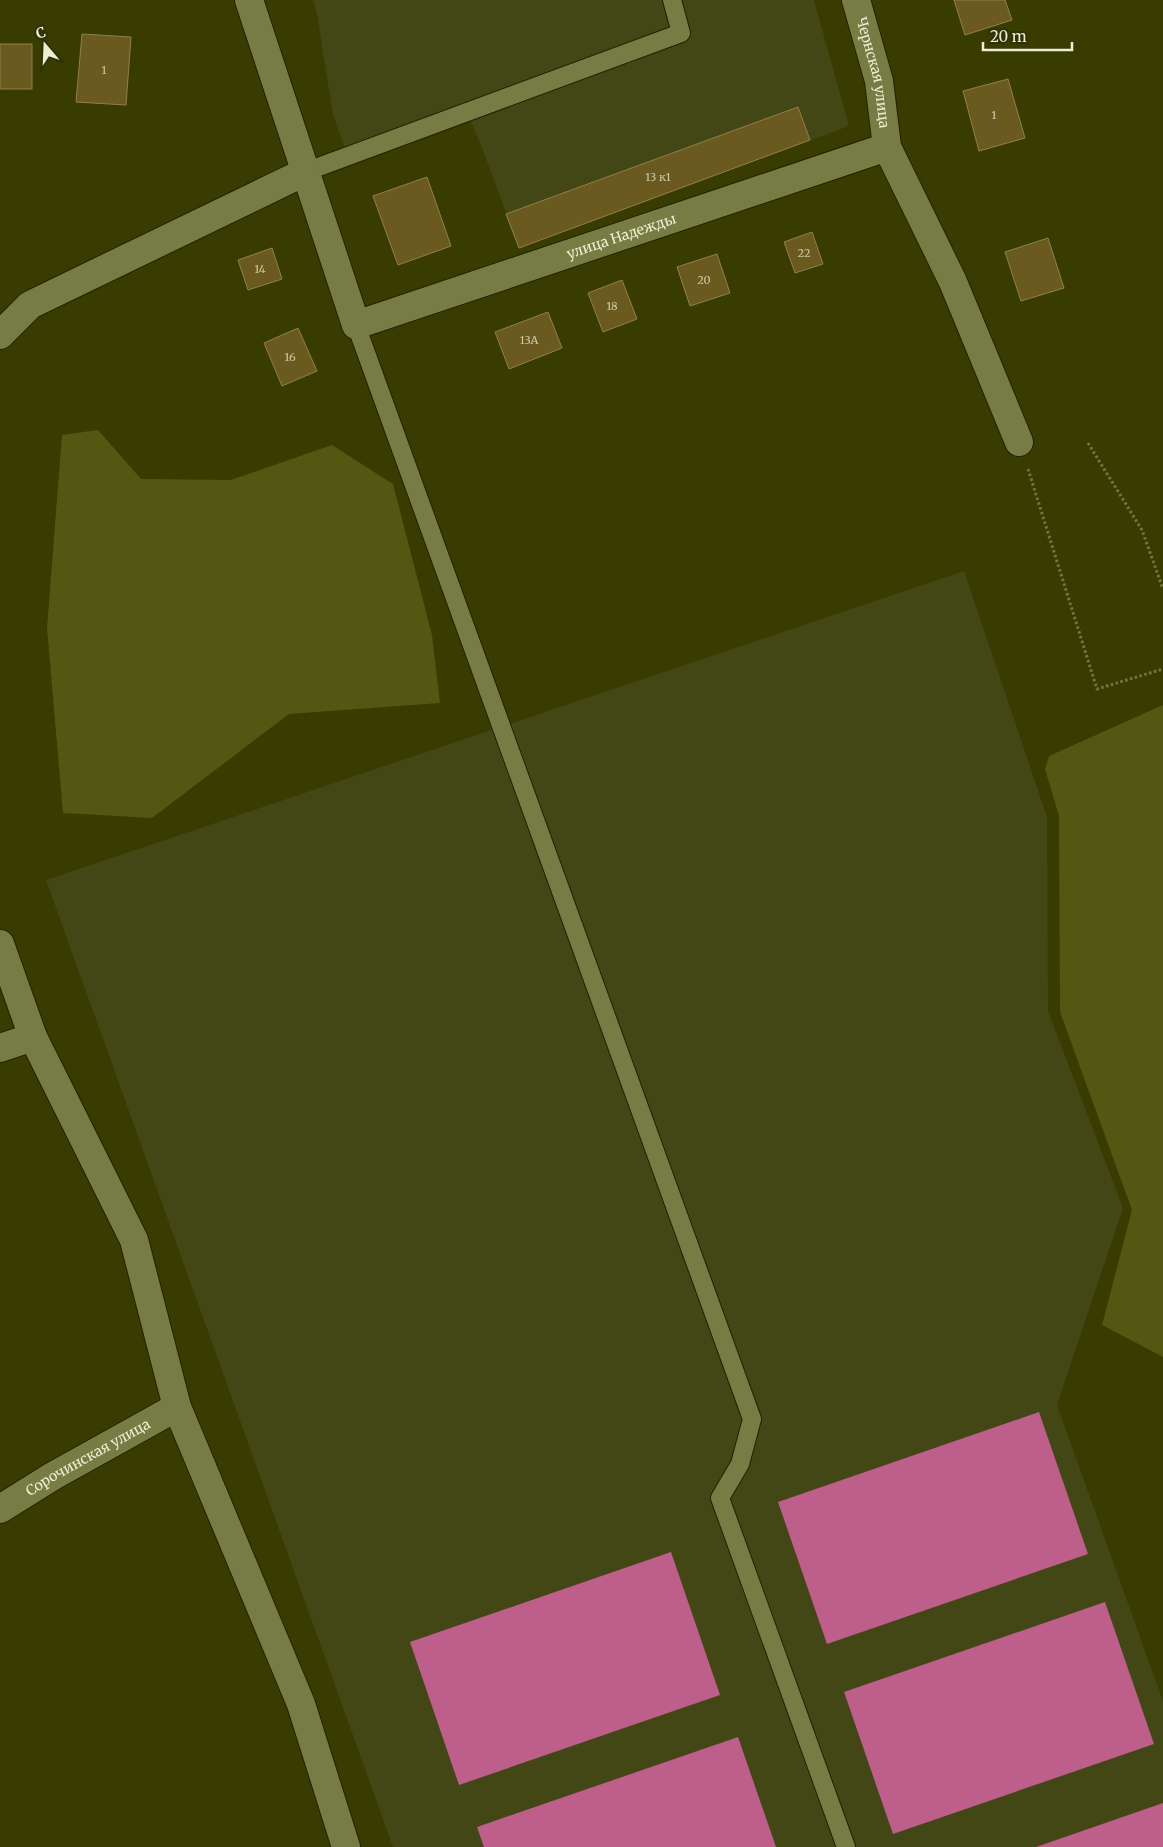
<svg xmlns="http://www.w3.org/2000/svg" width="1163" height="1847" viewBox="0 0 1163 1847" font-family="Merriweather,serif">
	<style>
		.built { fill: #434615 }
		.green { fill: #535711 }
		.water { fill: #be5e8a }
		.building { fill: #6b5a1f; stroke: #918049 }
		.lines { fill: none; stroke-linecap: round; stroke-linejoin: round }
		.service-casing { stroke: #202205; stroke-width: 20 }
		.minor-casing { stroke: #202205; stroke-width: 30 }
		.path { stroke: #727543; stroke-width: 3; stroke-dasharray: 2.5 2.5; stroke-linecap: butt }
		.service { stroke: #777b44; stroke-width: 18 }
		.minor { stroke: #777b44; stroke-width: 28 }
		.labels { text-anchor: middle; stroke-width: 5; stroke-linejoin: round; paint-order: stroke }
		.number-label { font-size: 11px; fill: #cbcaa5 }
		.street-label { font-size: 14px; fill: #ebefd2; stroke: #2f3106 }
	</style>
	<rect width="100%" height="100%" fill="#393c00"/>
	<g class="built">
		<path d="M 313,0 L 814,0 L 849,126 L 519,248 L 481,145 L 470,120 L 347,167 L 344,146 L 333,115 L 317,14 Z"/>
		<path d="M 964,571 L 1047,817 L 1048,1011 L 1123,1208 L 1057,1405 L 1163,1701 L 1163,1847 L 393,1847 L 46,880 Z"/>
	</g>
	<g class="green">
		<path d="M 98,430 L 141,479 L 231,480 L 332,445 L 393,484 L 432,635 L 440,703 L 289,714 L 152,818 L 63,813 L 47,628 L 62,435 Z"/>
		<path d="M 1163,705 L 1163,1357 L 1102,1325 L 1132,1210 L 1060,1012 L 1059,816 L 1045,769 L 1049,756 Z"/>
	</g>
	<g class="water">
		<path d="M 1039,1412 L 1088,1554 L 827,1644 L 778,1502 Z"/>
		<path d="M 671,1552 L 720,1695 L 459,1785 L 410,1642 Z"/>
		<path d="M 1105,1602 L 1154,1744 L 893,1834 L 844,1692 Z"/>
		<path d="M 738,1737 L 776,1847 L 484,1847 L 477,1827 Z"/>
		<path d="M 1163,1803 L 1163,1847 L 1036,1847 Z"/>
	</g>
	<g class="building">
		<path d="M 954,0 L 1005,0 L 1012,20 L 965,35 Z"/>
		<path d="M 82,34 L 131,37 L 126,105 L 76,102 Z"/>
		<rect x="0" y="44" width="32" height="45"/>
		<path d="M 1008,79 L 1025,138 L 979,151 L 963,91 Z"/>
		<path d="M 798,107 L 810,140 L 519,248 L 506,214 Z"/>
		<path d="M 427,177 L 451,246 L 398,265 L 373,196 Z"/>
		<path d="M 812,232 L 823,264 L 795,273 L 784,242 Z"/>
		<path d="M 1048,238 L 1064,288 L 1021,301 L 1005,252 Z"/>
		<path d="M 272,248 L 282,279 L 248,290 L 238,260 Z"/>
		<path d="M 717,254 L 730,293 L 690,306 L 677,267 Z"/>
		<path d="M 622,280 L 637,319 L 603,332 L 588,293 Z"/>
		<path d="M 548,312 L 562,348 L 509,369 L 495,332 Z"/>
		<path d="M 298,328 L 317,371 L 282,386 L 264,343 Z"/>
	</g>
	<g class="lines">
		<defs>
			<g id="service">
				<path d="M 305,172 L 681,33 L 672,0"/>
				<path d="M 356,325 L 752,1419 L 740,1464 L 720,1498 L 846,1847"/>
			</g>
			<g id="minor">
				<path id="s1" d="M 249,0 L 356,325 L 887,147"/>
				<path id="s2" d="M 856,0 L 879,81 L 887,147 L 953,282 L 1019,442"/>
				<path d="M 0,335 L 30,305 L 305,172"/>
				<path d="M 0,944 L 33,1037 L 134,1240 L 177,1407 L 301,1704 L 346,1847"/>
				<path d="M 0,1048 L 33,1037"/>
				<path id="s3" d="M 0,1509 L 53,1476 L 177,1407"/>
			</g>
		</defs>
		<use href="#service" class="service-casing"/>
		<use href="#minor" class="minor-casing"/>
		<g class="path">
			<path d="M 1088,443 L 1142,530 L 1163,589"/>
			<path d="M 1028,469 L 1097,689 L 1163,669"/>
		</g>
		<use href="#service" class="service"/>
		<use href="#minor" class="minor"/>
	</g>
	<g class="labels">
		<g class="number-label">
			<text x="104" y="74">1</text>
			<text x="994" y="119">1</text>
			<text x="658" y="181">13 к1</text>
			<text x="804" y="257">22</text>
			<text x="260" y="273">14</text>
			<text x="704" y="284">20</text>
			<text x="612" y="310">18</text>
			<text x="529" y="344">13А</text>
			<text x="290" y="361">16</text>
		</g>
		<g class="street-label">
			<text dy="5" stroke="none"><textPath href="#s2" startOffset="75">Чернская улица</textPath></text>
			<text dy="5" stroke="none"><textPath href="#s1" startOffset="622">улица Надежды</textPath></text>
			<text dy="5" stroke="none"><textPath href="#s3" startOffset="102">Сорочинская улица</textPath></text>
		</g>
	</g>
	<g transform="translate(45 45) rotate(341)" stroke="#2f3106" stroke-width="4" paint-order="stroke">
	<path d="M0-4L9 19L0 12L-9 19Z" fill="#ebefd2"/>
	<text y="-8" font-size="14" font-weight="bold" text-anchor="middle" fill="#ebefd2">С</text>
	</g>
	<path d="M983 42v8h89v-8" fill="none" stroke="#ebefd2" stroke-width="2.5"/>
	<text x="990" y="42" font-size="15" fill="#ebefd2" stroke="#2f3106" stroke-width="4" paint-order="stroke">20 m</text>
</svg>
